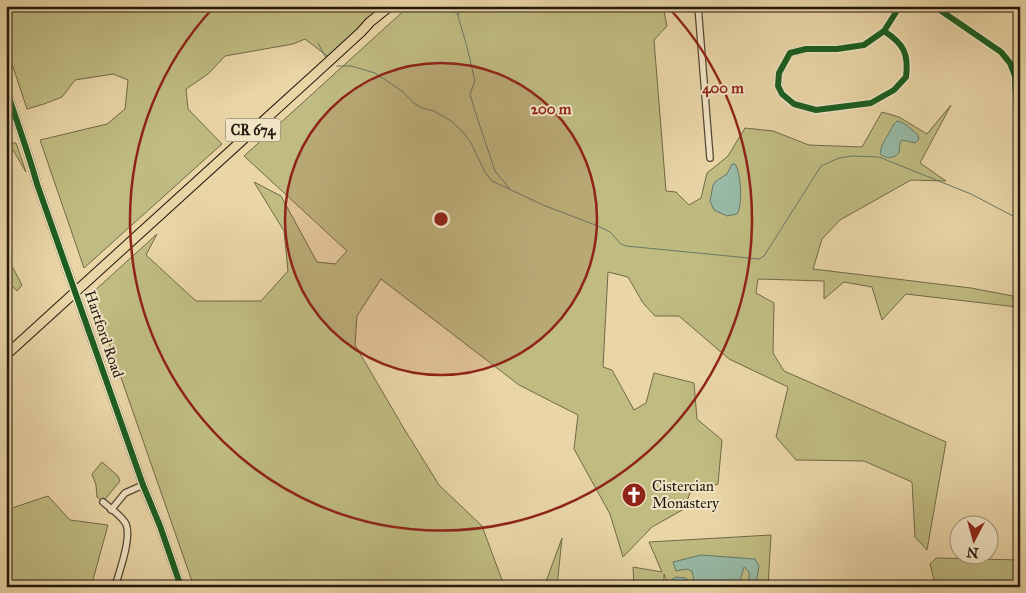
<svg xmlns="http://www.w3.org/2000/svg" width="1026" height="593" viewBox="0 0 1026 593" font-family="'IM FELL Great Primer',serif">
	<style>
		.green { fill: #bfbb81; stroke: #706947 }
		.water { fill: #97b9a5; stroke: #687868 }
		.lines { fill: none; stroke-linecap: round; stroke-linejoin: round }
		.stream { stroke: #687868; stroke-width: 1 }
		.street-casing { stroke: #544633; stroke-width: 8 }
		.secondary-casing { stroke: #22170d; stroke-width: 9 }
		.primary-casing { stroke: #22170d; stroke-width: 11 }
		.street { stroke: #f1e4c5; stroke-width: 5.5 }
		.secondary { stroke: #f1e4c5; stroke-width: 8 }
		.primary { stroke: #e9d5a6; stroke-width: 9 }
		.cycleway-casing { stroke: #f1e4c5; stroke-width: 9 }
		.cycleway { stroke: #1b5e20; stroke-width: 6 }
		.ring { fill: none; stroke: #8f2418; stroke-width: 2.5 }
		.labels { text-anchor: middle; stroke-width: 4; stroke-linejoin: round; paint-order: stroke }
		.shield { fill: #f1e4c5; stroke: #605444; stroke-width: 1 }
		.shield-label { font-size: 14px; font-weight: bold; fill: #22170d }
		.street-label { font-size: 15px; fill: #22170d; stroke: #f1e4c5 }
		.poi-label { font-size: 15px; fill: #22170d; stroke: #f1e4c5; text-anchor: start }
		.centre { fill: #8f2418; stroke: #f1e4c5; stroke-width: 2.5 }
		.ring-label { font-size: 15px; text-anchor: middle; font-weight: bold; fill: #8f2418; stroke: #f1e4c5; stroke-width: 4; stroke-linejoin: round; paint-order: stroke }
	</style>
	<rect width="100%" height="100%" fill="#e9d5a6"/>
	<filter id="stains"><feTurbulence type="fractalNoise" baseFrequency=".004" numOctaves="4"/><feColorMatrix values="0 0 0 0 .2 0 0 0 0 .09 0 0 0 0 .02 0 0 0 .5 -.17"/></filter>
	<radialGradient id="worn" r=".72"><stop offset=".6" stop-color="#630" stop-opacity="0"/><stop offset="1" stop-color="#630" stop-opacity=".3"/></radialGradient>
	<g class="green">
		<path d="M 6,6 L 383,6 L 330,58 L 305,39 L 293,44 L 225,56 L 208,74 L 186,89 L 188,109 L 222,144 L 84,268 L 40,140 L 107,124 L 125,109 L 128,80 L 113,74 L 75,80 L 62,97 L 44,104 L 27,109 L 6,46 Z"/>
		<path d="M 409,6 L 663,6 L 667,26 L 654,40 L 666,191 L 676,192 L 689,205 L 701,198 L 707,173 L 728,156 L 745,128 L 773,131 L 809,145 L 862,147 L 882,112 L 899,117 L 927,134 L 951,105 L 920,163 L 946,181 L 911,180 L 840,220 L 822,239 L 813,269 L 971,288 L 1013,296 L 1017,307 L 906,294 L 882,320 L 872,287 L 844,282 L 824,299 L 824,281 L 758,279 L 756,293 L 774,303 L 773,353 L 784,371 L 946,442 L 927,550 L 915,537 L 912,482 L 864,461 L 796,460 L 776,437 L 788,387 L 729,359 L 679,316 L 655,316 L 643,303 L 628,277 L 608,272 L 603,367 L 612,370 L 634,410 L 646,403 L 654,373 L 694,383 L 697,419 L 722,440 L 718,484 L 690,493 L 684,509 L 652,527 L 623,557 L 610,514 L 574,449 L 578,415 L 519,385 L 381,279 L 357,316 L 355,345 L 403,427 L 439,485 L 482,526 L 502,580 L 509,587 L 194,587 L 94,300 L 94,294 L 92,293 L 157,234 L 146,255 L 196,301 L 261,301 L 288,271 L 284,231 L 254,182 L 281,196 L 317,262 L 335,264 L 347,251 L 244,156 Z"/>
		<path d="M 8,143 L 16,143 L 26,172 L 13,150 L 6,157 Z"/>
		<path d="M 6,255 L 22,285 L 17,291 L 6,280 Z"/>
		<path d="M 102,462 L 118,476 L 120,481 L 103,502 L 97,497 L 96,485 L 92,474 Z"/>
		<path d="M 48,496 L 70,520 L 108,525 L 91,587 L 6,587 L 6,510 Z"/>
		<path d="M 771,535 L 768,587 L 669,587 L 664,574 L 664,587 L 634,587 L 633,567 L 662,572 L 649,542 Z"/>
		<path d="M 562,538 L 557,587 L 544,587 Z"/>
		<path d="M 936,558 L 1020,560 L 1020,587 L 936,587 L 930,564 Z"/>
	</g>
	<g class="water">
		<path d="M 897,121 C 905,122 912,130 918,135 L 919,139 L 915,143 L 902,140 L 900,143 L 899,153 C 893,159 887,159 880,154 L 882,145 L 894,124 Z"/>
		<path d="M 732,164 L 735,164 C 741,172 743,206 737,214 L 727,216 L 714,210 L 710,201 L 713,185 L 716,181 L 727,174 Z"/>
		<path d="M 701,555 L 755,559 L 759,566 L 756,583 L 753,586 L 749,584 L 749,572 L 744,567 L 740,581 L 734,587 L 671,587 L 672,580 L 675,577 L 686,578 L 691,586 L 695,586 L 692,571 L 687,569 L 676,571 L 673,562 Z"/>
	</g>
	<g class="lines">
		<g class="stream">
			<path d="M 445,6 C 449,11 455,11 458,15"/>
			<path d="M 460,6 L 458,16 L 467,47 L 475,81 L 470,94 L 475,111 L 495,171 L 509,188"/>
			<path d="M 318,43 L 326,58"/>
			<path d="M 337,66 L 351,66 L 375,73 L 402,91 L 415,104 L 422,108 L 434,111 L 451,121 L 463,132 L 471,143 L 485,172 L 492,181 L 543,205 L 598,226 L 610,232 L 621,244 L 626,246 L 759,259 L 764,256 L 821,166 L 839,158 L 852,156 L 879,157 L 971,194 L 1013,216"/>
		</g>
		<defs>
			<g id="street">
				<path d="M 698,6 L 710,158"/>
				<path d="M 934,6 L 1001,52 L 1010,63 L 1015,76 L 1020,165"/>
				<path d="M 884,31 C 904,44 909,54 906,77 L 894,90 L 871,103 L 816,110 L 794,104 L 782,94 L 778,86 L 779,73 L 790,53 L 806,49 L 837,49 L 864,45 L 884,31 L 900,6"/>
				<path d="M 103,502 C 110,508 122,516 126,524 C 132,538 119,572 115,587"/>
				<path d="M 111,510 L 125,493 L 143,485"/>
			</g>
			<path id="secondary" d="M 6,88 C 16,120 28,151 37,184 L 143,485 L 160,526 L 181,587"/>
			<path id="primary" d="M 6,355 L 325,65 L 361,32 L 370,22 L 390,6"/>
		</defs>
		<use href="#street" class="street-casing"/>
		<use href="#secondary" class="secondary-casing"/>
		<use href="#primary" class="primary-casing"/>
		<use href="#street" class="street"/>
		<use href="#secondary" class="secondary"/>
		<use href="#primary" class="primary"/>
		<defs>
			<g id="cycleway">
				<path d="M 934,6 L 1001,52 L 1010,63 L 1015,76 L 1020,165"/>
				<path d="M 884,31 C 904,44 909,54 906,77 L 894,90 L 871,103 L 816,110 L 794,104 L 782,94 L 778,86 L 779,73 L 790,53 L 806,49 L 837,49 L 864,45 L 884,31 L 900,6"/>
				<path d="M 6,88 C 16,120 28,151 37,184 L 143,485 L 160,526 L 181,587"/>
			</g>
		</defs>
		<use href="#cycleway" class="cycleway-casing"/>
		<use href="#cycleway" class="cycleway"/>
	</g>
	<circle cx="441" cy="219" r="156" fill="#8f2418" fill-opacity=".12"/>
	<g class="ring">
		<circle cx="441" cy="219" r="156"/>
		<path d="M668 7A311 311 0 1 1 214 7"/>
	</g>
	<defs>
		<symbol id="church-disc" viewBox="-11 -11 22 22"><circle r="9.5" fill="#8f2418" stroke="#f1e4c5"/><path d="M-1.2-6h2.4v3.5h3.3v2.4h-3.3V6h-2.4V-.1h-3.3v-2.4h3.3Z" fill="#fff"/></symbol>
	</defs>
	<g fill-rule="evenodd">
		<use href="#church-disc" x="620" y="481" width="28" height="28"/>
	</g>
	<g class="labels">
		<rect class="shield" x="225.5" y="118.5" width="55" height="23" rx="4"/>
		<g class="shield-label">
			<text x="253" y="135">CR 674</text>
		</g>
		<g class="street-label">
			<text transform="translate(104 334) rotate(71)" y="5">Hartford Road</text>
		</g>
		<g class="poi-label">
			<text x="652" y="491">Cistercian<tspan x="652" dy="17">Monastery</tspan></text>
		</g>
	</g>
	<circle cx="441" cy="219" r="8" class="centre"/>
	<g class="ring-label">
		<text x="723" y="93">400 m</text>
		<text x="551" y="114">200 m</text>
	</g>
	<rect width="1026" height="593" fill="none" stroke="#e9d5a6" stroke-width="25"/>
	<rect x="8" y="8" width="1011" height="578" fill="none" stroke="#22170d" stroke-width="2.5"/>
	<rect x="12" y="12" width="1001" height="568" fill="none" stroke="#22170d"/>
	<g transform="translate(974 540) rotate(186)"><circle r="24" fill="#f1e4c5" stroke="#9e927b"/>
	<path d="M0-4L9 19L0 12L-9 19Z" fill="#8f2418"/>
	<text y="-8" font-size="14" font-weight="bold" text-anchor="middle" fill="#22170d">N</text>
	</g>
	<rect width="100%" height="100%" filter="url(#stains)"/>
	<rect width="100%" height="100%" fill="url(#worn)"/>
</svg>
